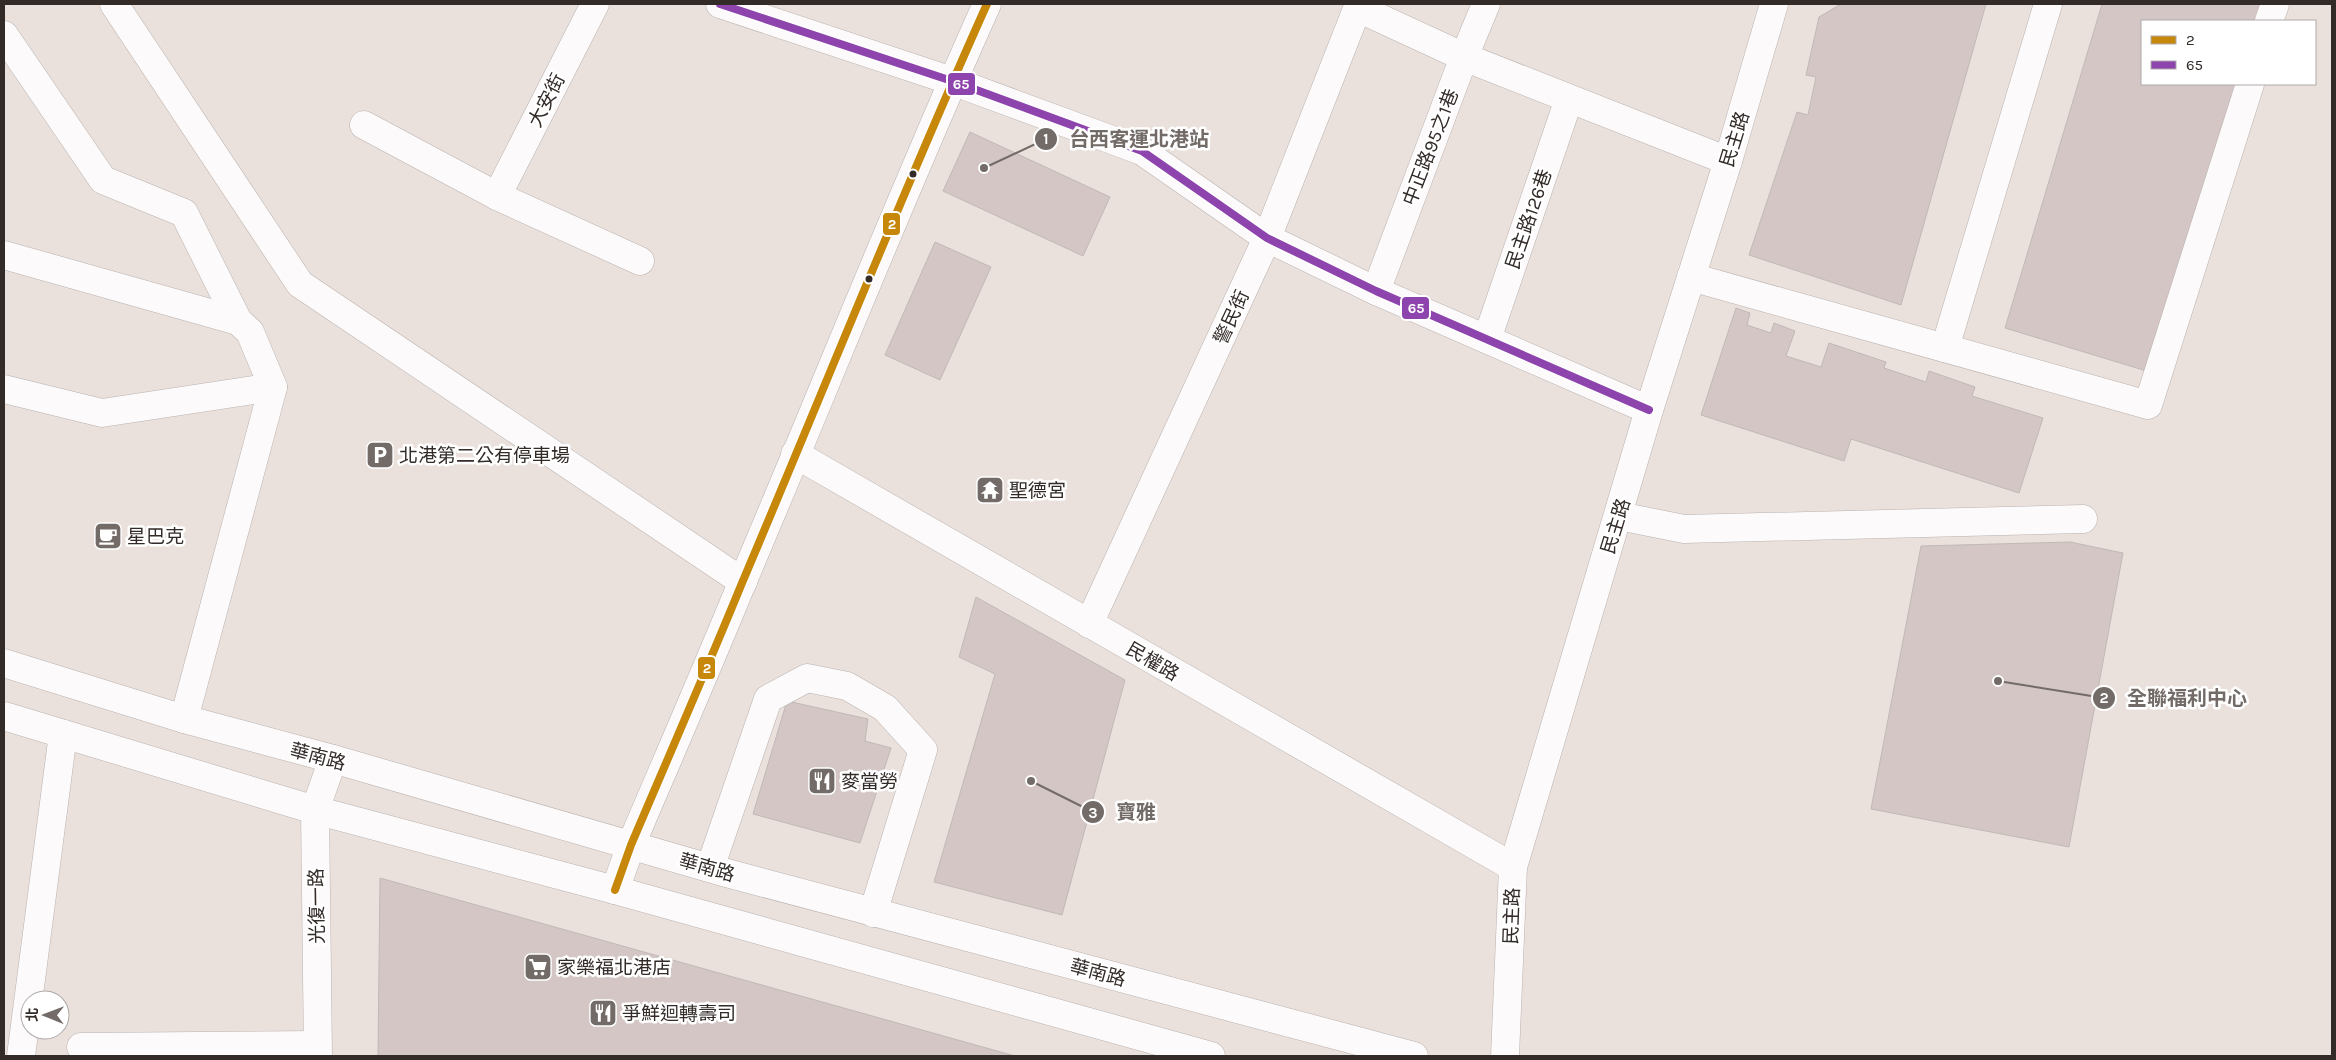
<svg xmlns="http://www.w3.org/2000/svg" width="2336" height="1060" viewBox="0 0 2336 1060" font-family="Karla,'Noto Sans TC',sans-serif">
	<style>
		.building { fill: #d3c6c4; stroke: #c0b9b7 }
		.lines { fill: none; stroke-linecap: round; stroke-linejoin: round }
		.minor-casing { stroke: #bab2af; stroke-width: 29 }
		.major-casing { stroke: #bab2af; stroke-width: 29 }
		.minor { stroke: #fcfafa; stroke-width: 28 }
		.major { stroke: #fcfafa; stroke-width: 28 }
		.bus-1-casing { stroke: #fff; stroke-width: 11 }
		.bus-2-casing { stroke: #fff; stroke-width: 11 }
		.bus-1 { stroke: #c6870a; stroke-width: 8 }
		.bus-2 { stroke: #8e44ad; stroke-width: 8 }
		.bus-dot { fill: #322b28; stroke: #fff; stroke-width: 2 }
		.labels { text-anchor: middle; stroke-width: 5; stroke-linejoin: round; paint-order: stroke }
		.street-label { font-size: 19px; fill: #322b28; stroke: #fff }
		.poi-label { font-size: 19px; fill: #322b28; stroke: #fff; text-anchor: start }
		.leader { fill: none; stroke: #726b67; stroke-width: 2 }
		.callout-dot { fill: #726b67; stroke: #fff; stroke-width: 2 }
		.mark-label { font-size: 15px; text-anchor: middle; font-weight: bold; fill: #fff }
		.callout-label { font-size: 20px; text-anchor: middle; font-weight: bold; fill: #726b67; stroke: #fff; stroke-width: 5; stroke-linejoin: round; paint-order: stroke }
		.line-badge { stroke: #fff; stroke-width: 2 }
		.badge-label { font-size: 14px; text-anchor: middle; font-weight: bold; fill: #fff }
	</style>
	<rect width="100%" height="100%" fill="#eae1dd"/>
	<g class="building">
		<path d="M 1841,4 L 1986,4 L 1901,305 L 1749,255 L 1797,112 L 1808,115 L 1816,77 L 1806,75 L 1819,17 Z"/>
		<path d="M 2102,4 L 2263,4 L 2258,21 L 2142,21 L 2142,84 L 2239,84 L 2153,373 L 2005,328 Z"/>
		<path d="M 970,132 L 1110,197 L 1083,256 L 943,191 Z"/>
		<path d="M 935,242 L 991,267 L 940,380 L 885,355 Z"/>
		<path d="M 1736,308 L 1750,313 L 1747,325 L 1771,333 L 1774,323 L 1795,331 L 1786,356 L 1821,367 L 1829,343 L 1886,362 L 1884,368 L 1926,382 L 1929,371 L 1975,387 L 1972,396 L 2043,418 L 2019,493 L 1851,439 L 1844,461 L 1701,415 Z"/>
		<path d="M 2070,542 L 2123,553 L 2069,847 L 1871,809 L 1921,546 Z"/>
		<path d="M 976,597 L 1125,680 L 1062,915 L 934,882 L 995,674 L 959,657 Z"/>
		<path d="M 787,701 L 868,719 L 865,741 L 891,748 L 860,843 L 753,814 Z"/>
		<path d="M 380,878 L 1015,1056 L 378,1056 Z"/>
	</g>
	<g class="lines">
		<defs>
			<g id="minor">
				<path d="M 114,4 L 300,284 L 743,582"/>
				<path d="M 720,4 L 952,81 L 1142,151 L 1267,238 L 1376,291 L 1649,410"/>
				<path d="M 1358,8 L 1464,57 L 1728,161"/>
				<path d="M 2269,21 L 2275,4"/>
				<path d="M 4,35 L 103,180 L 184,213 L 238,321"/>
				<path d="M 364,125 L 497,196 L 640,261"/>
				<path d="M 497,196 L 595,4"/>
				<path d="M 4,255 L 238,321 L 250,332 L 273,387 L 184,719"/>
				<path d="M 1691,277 L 2148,405 L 2250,84"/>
				<path d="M 1376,291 L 1464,57 L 1486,4"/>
				<path d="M 1487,339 L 1569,99"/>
				<path d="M 1945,348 L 2048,4"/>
				<path d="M 4,389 L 102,413 L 273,387"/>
				<path d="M 795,454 L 1513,867"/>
				<path d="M 1619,516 L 1684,529 L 2083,519"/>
				<path d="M 1089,624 L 1267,238 L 1359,4"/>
				<path d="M 710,868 L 768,699 L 807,678 L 847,686 L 885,708 L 923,750 L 873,913"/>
				<path d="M 615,890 L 631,845 C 668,758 706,671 742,583 C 824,390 901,195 987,4"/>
				<path d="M 81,1047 L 317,1045"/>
				<path d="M 21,1056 L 63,734"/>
				<path d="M 318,1056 L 315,810 L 333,759"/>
				<path d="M 1505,1056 L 1513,867 L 1649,410 L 1728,161 L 1774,4"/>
			</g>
			<g id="major">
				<path d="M 4,663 L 184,719 L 333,759 L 723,872 L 1414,1056"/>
				<path d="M 4,716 L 315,810 L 615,890 L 1211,1056"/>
			</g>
		</defs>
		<use href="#minor" class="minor-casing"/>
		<use href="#major" class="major-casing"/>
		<use href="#minor" class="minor"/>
		<use href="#major" class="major"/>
		<defs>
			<path id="bus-1" d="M 615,890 L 631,845 C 668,758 706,671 742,583 C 824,390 901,195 987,4"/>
			<path id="bus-2" d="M 720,4 L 952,81 L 1142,151 L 1267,238 L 1376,291 L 1649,410"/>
		</defs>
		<use href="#bus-1" class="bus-1-casing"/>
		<use href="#bus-2" class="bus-2-casing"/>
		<use href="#bus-1" class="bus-1"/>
		<use href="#bus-2" class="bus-2"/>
	</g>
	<defs>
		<symbol id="parking-square" viewBox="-11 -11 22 22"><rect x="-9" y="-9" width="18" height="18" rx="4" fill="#726b67" stroke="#fff"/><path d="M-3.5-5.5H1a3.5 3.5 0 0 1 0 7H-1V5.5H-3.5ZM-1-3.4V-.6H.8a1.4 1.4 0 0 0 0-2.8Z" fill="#fff"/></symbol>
		<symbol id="temple-square" viewBox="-11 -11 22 22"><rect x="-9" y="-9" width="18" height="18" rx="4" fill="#726b67" stroke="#fff"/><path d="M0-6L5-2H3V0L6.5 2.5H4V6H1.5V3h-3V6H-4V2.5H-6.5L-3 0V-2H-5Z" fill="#fff"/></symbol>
		<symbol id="cafe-square" viewBox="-11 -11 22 22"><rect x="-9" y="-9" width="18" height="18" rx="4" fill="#726b67" stroke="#fff"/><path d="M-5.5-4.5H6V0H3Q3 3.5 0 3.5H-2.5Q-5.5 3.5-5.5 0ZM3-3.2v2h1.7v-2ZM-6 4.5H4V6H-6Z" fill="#fff"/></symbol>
		<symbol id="restaurant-square" viewBox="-11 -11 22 22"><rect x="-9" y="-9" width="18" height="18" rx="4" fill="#726b67" stroke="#fff"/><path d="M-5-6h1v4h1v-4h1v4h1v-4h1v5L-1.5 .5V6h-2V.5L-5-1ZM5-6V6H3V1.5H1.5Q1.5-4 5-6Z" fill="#fff"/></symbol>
		<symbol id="supermarket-square" viewBox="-11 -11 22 22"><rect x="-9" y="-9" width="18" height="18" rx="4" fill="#726b67" stroke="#fff"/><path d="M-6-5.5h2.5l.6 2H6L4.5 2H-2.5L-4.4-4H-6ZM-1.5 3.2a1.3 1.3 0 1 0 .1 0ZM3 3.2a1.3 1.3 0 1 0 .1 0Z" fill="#fff"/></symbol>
	</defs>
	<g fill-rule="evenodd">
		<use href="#parking-square" x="364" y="439" width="32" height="32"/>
		<use href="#temple-square" x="974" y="474" width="32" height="32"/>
		<use href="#cafe-square" x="92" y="520" width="32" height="32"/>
		<use href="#restaurant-square" x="806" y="765" width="32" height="32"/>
		<use href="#supermarket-square" x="522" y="951" width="32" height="32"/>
		<use href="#restaurant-square" x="587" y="997" width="32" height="32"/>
	</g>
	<g class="bus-dot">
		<circle cx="913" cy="174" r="4.5"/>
		<circle cx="869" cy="279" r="4.5"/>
	</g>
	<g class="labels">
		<g class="street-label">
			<text transform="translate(546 100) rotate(-63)" y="7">大安街</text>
			<text transform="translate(1734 139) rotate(-73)" y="7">民主路</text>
			<text transform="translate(1430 147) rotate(-69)" y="7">中正路95之1巷</text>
			<text transform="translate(1528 219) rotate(-71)" y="7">民主路126巷</text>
			<text transform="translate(1231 317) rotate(-65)" y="7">警民街</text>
			<text transform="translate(1615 526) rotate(-73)" y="7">民主路</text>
			<text transform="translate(1153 661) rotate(30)" y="7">民權路</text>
			<text transform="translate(318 756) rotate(15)" y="7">華南路</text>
			<text transform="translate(707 867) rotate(16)" y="7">華南路</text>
			<text transform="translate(316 906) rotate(-91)" y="7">光復一路</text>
			<text transform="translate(1511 916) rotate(-88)" y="7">民主路</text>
			<text transform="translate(1098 972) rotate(15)" y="7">華南路</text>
		</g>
		<g class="poi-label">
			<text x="399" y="462">北港第二公有停車場</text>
			<text x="1009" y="497">聖德宮</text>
			<text x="127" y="543">星巴克</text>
			<text x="841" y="788">麥當勞</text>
			<text x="557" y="974">家樂福北港店</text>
			<text x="622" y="1020">爭鮮迴轉壽司</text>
		</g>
	</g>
	<path class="leader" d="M984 168L1046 139M1998 681L2104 698M1031 781L1093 812"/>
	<g class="callout-dot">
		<circle cx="984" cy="168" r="5"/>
		<circle cx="1998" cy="681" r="5"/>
		<circle cx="1031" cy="781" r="5"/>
		<circle cx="1046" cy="139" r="12"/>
		<circle cx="2104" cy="698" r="12"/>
		<circle cx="1093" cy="812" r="12"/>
	</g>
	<g class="mark-label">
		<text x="1046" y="144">1</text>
		<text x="2104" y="703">2</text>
		<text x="1093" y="818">3</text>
	</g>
	<g class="callout-label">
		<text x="1139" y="146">台西客運北港站</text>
		<text x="2187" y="705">全聯福利中心</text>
		<text x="1136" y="819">寶雅</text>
	</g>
	<g class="line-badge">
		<rect x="947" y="72" width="29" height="24" rx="5" fill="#8e44ad"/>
		<rect x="882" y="212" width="19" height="24" rx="5" fill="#c6870a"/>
		<rect x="1401" y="296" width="29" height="24" rx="5" fill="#8e44ad"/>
		<rect x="697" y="656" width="19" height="24" rx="5" fill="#c6870a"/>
	</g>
	<g class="badge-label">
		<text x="961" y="89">65</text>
		<text x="892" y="229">2</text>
		<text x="1416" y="313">65</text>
		<text x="707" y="673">2</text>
	</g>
	<rect width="2336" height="1060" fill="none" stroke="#322b28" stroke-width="10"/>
	<rect x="2141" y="20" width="175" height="65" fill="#ffffff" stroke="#adaaa9"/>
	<rect x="2151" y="36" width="25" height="8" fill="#c6870a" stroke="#adaaa9"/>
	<text x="2186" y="45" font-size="15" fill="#322b28">2</text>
	<rect x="2151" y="61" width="25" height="8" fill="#8e44ad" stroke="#adaaa9"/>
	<text x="2186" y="70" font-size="15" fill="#322b28">65</text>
	<g transform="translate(45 1015) rotate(271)"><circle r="24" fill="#ffffff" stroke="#adaaa9"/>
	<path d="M0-4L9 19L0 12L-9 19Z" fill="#726b67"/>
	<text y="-8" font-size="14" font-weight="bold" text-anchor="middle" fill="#322b28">北</text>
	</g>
</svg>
